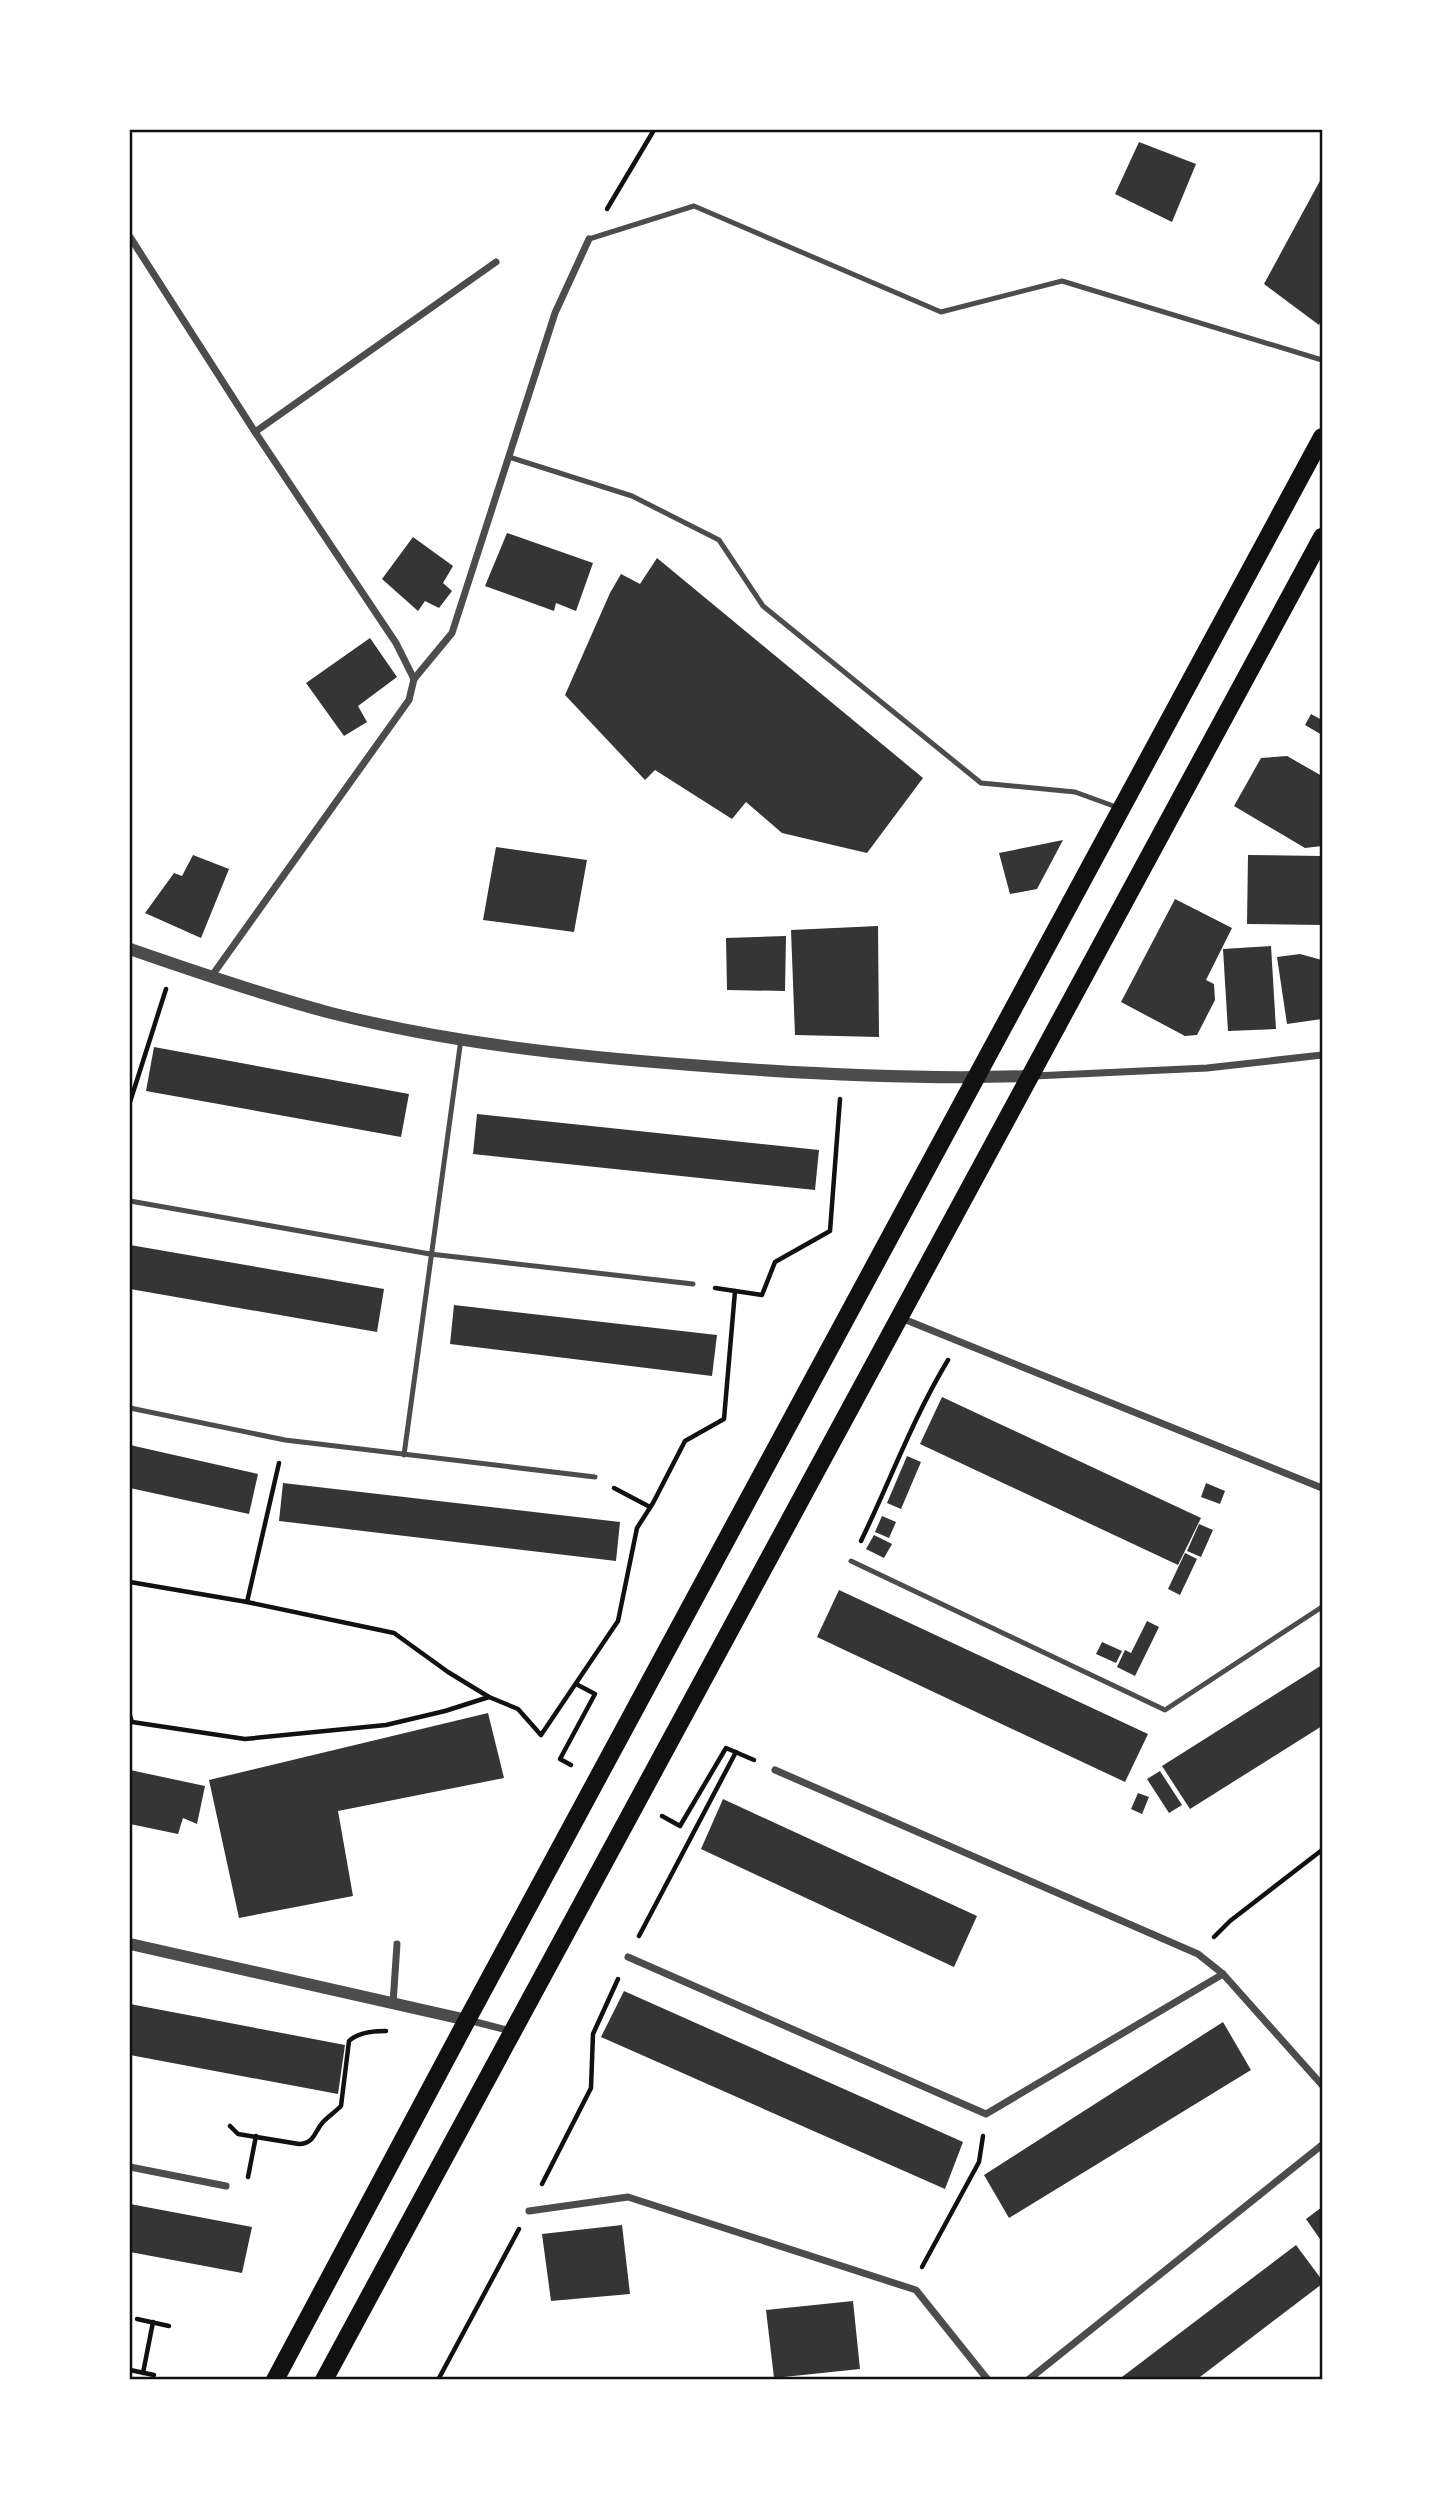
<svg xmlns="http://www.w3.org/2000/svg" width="1452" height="2509" viewBox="0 0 1452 2509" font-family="Helvetica,sans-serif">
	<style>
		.building { fill: #353535 }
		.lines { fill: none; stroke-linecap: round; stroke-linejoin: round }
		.path { stroke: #111; stroke-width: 4.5 }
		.service { stroke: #4c4c4c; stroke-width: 5 }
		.minor { stroke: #4c4c4c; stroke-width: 7 }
		.tertiary { stroke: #4c4c4c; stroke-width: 12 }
		.primary { stroke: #111; stroke-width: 18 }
		.neatline { fill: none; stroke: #111; stroke-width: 2.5 }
	</style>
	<rect width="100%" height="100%" fill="#fff"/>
	<g class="building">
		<path d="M 1139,142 L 1196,164 L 1172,222 L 1115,194 Z"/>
		<path d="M 1322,177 L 1322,319 L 1319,325 L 1264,284 Z"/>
		<path d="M 507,533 L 593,563 L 576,611 L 556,603 L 554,611 L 485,586 Z"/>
		<path d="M 413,537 L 453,566 L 443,583 L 452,591 L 439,608 L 425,601 L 418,611 L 382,579 Z"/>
		<path d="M 657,558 L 923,778 L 867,853 L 782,833 L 746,802 L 732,819 L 655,770 L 645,780 L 565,695 L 610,593 L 621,574 L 640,584 Z"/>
		<path d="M 370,638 L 397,677 L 358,706 L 367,722 L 344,736 L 306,683 Z"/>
		<path d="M 1311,714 L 1322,720 L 1322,735 L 1305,725 Z"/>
		<path d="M 1287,756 L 1322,776 L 1322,846 L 1305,848 L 1234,806 L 1261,758 Z"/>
		<path d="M 1063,840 L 1037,889 L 1010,894 L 999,853 Z"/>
		<path d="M 496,847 L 587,860 L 574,932 L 483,920 Z"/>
		<path d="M 193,855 L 229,869 L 201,938 L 145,913 L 174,873 L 182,876 Z"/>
		<path d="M 1248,855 L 1322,856 L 1322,925 L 1247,924 Z"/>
		<path d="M 1175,899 L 1232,928 L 1206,980 L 1214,984 L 1215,1000 L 1197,1035 L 1185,1036 L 1121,1002 Z"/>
		<path d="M 878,926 L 879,1037 L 795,1035 L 791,930 Z"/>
		<path d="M 786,936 L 785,991 L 727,990 L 726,938 Z"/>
		<path d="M 1271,946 L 1276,1029 L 1228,1031 L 1223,949 Z"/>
		<path d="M 1300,954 L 1322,960 L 1322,1019 L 1287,1024 L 1277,957 Z"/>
		<path d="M 154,1047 L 409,1094 L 401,1137 L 146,1091 Z"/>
		<path d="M 477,1114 L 819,1150 L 815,1190 L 473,1154 Z"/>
		<path d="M 130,1245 L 384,1289 L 377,1332 L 130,1289 Z"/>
		<path d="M 454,1305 L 717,1335 L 712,1376 L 450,1344 Z"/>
		<path d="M 942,1397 L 1201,1518 L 1178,1565 L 920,1444 Z"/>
		<path d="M 130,1445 L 258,1474 L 249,1514 L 130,1488 Z"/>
		<path d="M 907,1456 L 921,1462 L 901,1509 L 887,1503 Z"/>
		<path d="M 283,1483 L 620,1522 L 616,1561 L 279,1521 Z"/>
		<path d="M 1206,1483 L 1225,1491 L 1220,1504 L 1201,1497 Z"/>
		<path d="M 882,1516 L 896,1522 L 889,1538 L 875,1532 Z"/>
		<path d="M 1199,1524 L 1213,1530 L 1201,1557 L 1187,1551 Z"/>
		<path d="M 874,1535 L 892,1544 L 884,1558 L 866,1549 Z"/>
		<path d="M 1185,1553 L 1197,1559 L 1180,1595 L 1168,1589 Z"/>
		<path d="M 839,1590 L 1148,1734 L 1125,1782 L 817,1637 Z"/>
		<path d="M 1147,1621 L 1159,1627 L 1135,1676 L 1117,1667 L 1125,1650 L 1131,1653 Z"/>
		<path d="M 1102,1642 L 1122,1651 L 1116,1663 L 1096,1654 Z"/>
		<path d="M 1322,1665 L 1322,1726 L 1190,1809 L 1162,1766 Z"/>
		<path d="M 488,1713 L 504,1778 L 338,1811 L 353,1896 L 239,1918 L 209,1780 Z"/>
		<path d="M 130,1770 L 205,1786 L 197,1824 L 183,1818 L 178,1834 L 130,1824 Z"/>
		<path d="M 1160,1771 L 1182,1805 L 1169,1813 L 1147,1779 Z"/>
		<path d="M 1138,1793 L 1149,1797 L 1142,1814 L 1131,1809 Z"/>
		<path d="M 723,1799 L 977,1916 L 954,1967 L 701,1849 Z"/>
		<path d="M 624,1991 L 963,2142 L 945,2189 L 601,2037 Z"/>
		<path d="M 130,2004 L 345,2045 L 338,2094 L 130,2055 Z"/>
		<path d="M 1223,2022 L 1251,2070 L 1009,2218 L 984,2175 Z"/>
		<path d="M 130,2204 L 252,2227 L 242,2273 L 130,2252 Z"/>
		<path d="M 1322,2207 L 1322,2242 L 1306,2219 Z"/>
		<path d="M 622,2225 L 630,2294 L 551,2301 L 542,2234 Z"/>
		<path d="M 1296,2245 L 1322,2280 L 1322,2284 L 1196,2380 L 1118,2380 Z"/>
		<path d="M 853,2301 L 860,2369 L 774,2378 L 766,2310 Z"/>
	</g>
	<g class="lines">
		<g class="path">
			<path d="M 607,209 L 654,130"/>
			<path d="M 130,1102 L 166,989"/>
			<path d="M 715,1288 L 762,1295 L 775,1262 L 830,1231 L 840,1099"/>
			<path d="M 614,1488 L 650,1507"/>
			<path d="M 861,1541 C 890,1481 913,1418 948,1360"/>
			<path d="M 130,1582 L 247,1602 L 394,1633 L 448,1672 L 489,1697 L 518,1709 L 541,1735 L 618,1621 L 637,1528 L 653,1503 L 685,1441 L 724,1419 L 735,1291"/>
			<path d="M 247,1602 L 279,1463"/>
			<path d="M 130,1716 L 132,1722 L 245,1739 L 386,1725 L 445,1711 L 489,1697"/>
			<path d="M 571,1765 L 560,1759 L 595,1694 L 576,1684"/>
			<path d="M 662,1816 L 680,1826 L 726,1748 L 754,1760"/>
			<path d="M 639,1936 L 736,1752"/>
			<path d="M 1214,1937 L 1230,1921 L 1322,1850"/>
			<path d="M 230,2126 L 238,2134 L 299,2144 C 315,2143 314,2132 323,2122 C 329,2116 335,2112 341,2106 L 349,2041 C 358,2032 374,2031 386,2031"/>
			<path d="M 248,2177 L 256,2136"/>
			<path d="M 542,2184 L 591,2088 L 593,2034 L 618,1979"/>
			<path d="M 922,2267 L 979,2162 L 983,2136"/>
			<path d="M 137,2319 L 169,2326"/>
			<path d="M 130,2370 L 154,2375"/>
			<path d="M 143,2373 L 153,2322"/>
			<path d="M 438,2380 L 519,2229"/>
		</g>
		<g class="service">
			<path d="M 589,239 L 694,206 L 941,312 L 1062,281 L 1322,360"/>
			<path d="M 509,457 L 632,496 L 719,540 L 763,606 L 981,783 L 1075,792 L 1119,808"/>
			<path d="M 130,1201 L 430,1254 L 693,1284"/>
			<path d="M 130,1408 L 285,1440 L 595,1477"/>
			<path d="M 404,1455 L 461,1039"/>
			<path d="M 851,1561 L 1165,1710 L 1322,1607"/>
		</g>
		<g class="minor">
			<path d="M 130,237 L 255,432 L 396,643 L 414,679 L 409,700 L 211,977"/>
			<path d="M 255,432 L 496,262"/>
			<path d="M 414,679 L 452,633 L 555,313 L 589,239"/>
			<path d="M 1034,1076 L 1207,1068 L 1322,1055"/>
			<path d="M 901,1318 L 1322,1488"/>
			<path d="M 775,1770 L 1198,1954 L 1223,1974 L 1322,2085"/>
			<path d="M 628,1957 L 986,2114 L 1223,1974"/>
			<path d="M 393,2003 L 397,1944"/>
			<path d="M 468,2020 L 511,2031"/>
			<path d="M 130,2167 L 226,2186"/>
			<path d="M 529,2211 L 628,2197 L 916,2290 L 988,2380"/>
			<path d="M 1028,2380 L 1322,2145"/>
		</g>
		<g class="tertiary">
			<path d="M 130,949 C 196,972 263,995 331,1013 C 449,1043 571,1056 691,1065 C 804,1074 917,1080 1029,1076"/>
			<path d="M 130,1944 L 467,2020"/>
		</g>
		<g class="primary">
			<path d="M 275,2380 L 467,2020 L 1322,437"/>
			<path d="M 324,2380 L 1322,537"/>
		</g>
	</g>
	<rect width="1452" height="2509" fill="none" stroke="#ffffff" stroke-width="262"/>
	<rect x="131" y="131" width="1190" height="2247" class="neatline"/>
</svg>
